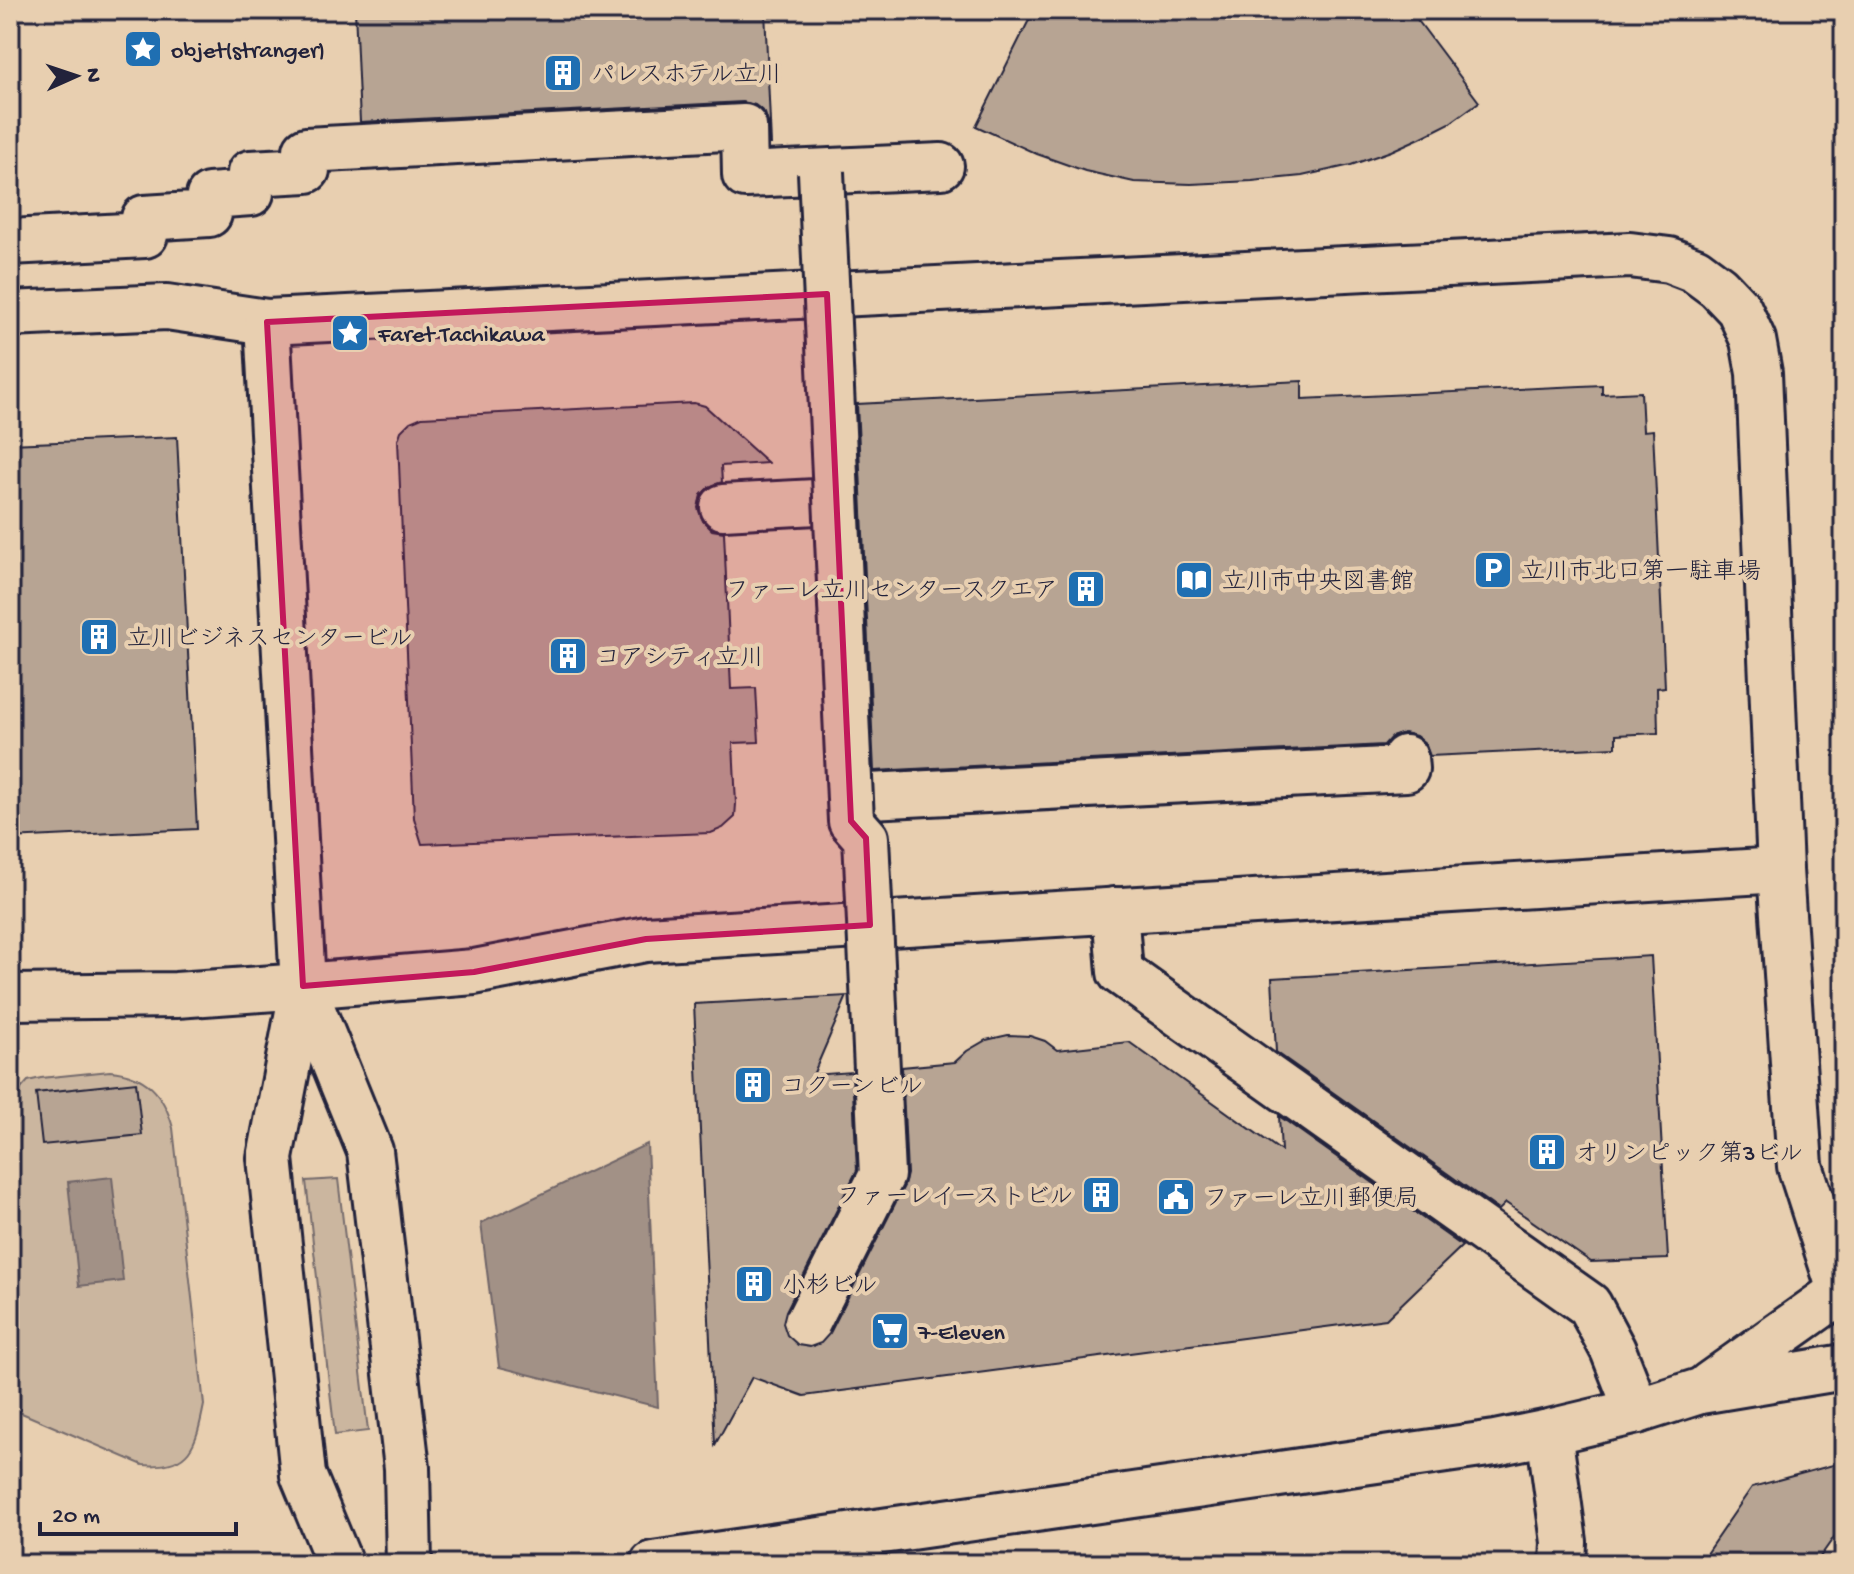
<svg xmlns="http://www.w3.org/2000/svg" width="1854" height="1574" viewBox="0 0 1854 1574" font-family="'Gochi Hand','Klee One',sans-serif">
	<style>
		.green { fill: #cbb69f; stroke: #766c6d; stroke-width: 2 }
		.water { fill: #a29186; stroke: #6f6568; stroke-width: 2 }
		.building { fill: #b7a493; stroke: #22223b; stroke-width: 2 }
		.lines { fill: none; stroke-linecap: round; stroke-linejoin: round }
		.street-casing { stroke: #22223b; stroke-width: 50 }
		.secondary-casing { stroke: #22223b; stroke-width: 50 }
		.street { stroke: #e8cfb0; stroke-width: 44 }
		.secondary { stroke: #e8cfb0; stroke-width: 44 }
		.street-bridge-casing { stroke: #22223b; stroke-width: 50; stroke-linecap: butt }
		.street-bridge { stroke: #e8cfb0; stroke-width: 44 }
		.marked { fill: #c2185b; fill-opacity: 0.2; stroke: #c2185b; stroke-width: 6; stroke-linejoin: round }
		.labels { text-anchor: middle; stroke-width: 8; stroke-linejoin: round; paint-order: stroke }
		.poi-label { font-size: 24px; fill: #22223b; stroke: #e8cfb0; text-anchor: start }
	</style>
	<rect width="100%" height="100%" fill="#e8cfb0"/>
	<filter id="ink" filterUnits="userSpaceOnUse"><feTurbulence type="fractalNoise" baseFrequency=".0125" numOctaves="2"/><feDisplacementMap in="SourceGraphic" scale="16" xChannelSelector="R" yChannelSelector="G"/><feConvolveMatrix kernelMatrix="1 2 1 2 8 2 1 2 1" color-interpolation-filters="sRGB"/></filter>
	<g filter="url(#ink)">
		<g class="green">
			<path d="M 110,1071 C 146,1074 164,1094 173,1128 L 204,1405 C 196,1445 191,1469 143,1465 L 10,1408 L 10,1160 L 15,1101 L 20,1090 L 28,1081 L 41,1078 Z"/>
			<path d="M 338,1179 L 368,1431 L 335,1435 L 306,1181 Z"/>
		</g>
		<g class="water">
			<path d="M 647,1144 L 658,1407 L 499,1367 L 481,1223 Z"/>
			<path d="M 112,1177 L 123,1281 L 79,1286 L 68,1182 Z"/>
		</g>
		<g class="building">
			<path d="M 355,10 L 765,10 L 771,144 L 769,144 L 769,126 L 765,113 L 755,105 L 743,102 L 360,122 Z"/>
			<path d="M 1034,10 L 1410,10 L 1479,102 L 1450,123 L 1420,138 L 1391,151 L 1351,165 L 1302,176 L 1252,181 L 1191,184 L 1134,182 L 1085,171 L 1037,154 L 976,126 Z"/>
			<path d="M 1302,381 L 1302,399 L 1602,385 L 1602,394 L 1641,392 L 1643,431 L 1653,430 L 1665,687 L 1657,688 L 1658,733 L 1616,735 L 1616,747 L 1430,756 L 1425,743 L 1416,736 L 1404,733 L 1391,737 L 1384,745 L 874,771 L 857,404 Z"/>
			<path d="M 694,403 L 705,406 L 768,463 L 721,466 L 722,482 L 709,487 L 701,495 L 698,508 L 703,521 L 712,530 L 724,532 L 731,689 L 756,688 L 759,742 L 733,743 L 736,804 L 735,817 L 723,828 L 711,833 L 422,844 L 414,818 L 398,440 L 401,431 L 410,422 L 422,417 Z"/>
			<path d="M 177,437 L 197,829 L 10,838 L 10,444 Z"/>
			<path d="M 1651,956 L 1668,1259 L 1591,1262 L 1506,1203 L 1499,1210 L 1276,1052 L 1272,978 Z"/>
			<path d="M 847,996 L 813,1075 L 852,1072 L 857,1170 L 786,1311 L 783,1323 L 787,1335 L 798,1345 L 810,1347 L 821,1343 L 830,1333 L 904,1186 L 907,1174 L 902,1067 L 955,1062 L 967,1051 L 986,1040 L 1008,1035 L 1030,1036 L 1045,1041 L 1057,1050 L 1129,1042 L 1281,1151 L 1279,1116 L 1462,1246 L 1386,1319 L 804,1396 L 752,1377 L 715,1445 L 694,1004 Z"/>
			<path d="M 136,1082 L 142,1135 L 42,1145 L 36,1093 Z"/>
			<path d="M 1844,1462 L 1844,1523 L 1815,1564 L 1699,1564 L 1752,1487 Z"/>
		</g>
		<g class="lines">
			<defs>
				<g id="street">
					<path d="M 10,242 L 145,235 L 144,218 L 209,214 L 209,196 L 251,193 L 250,173 L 307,170 L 306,150 L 744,127 L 745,175 L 941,166"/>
					<path d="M 10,314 L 167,307 L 267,322"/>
					<path d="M 723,507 L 835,501"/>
					<path d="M 850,797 L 1406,769 L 1405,758"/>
					<path d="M 1115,910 L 1120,972 L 1589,1305 L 1613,1350 L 1637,1411"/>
					<path d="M 10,997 L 176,995 L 303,986"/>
					<path d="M 1549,1432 L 1564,1542 L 1563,1564"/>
				</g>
				<g id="secondary">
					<path d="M 303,986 L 474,972 L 646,939 L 1780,870"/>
					<path d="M 303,986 L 370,1151 L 407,1468 L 409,1564"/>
					<path d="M 1709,1385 L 1844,1289"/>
					<path d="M 340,1564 L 303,1475 L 270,1158 L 303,986 L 267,322 L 1630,255 L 1669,260 L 1695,270 L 1718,287 L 1739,309 L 1753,340 L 1759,373 L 1780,870 L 1800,1166 L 1840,1290"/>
					<path d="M 653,1564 L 1495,1443 L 1549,1432 L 1637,1411 L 1700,1391 L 1844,1367"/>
				</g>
			</defs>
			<use href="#street" class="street-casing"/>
			<use href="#secondary" class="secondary-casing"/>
			<use href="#street" class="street"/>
			<use href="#secondary" class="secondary"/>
			<defs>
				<path id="street-bridge" d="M 808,1322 L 882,1175 L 866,838 L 851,821 L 821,172"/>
			</defs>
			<use href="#street-bridge" class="street-bridge-casing"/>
			<use href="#street-bridge" class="street-bridge"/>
		</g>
	</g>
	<path class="marked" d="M 827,294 L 851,821 L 866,838 L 870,925 L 646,939 L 474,972 L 303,986 L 267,322 Z"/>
	<defs>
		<symbol id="sight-square" viewBox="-11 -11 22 22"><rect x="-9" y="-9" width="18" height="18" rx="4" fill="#1f6fb2" stroke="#e8cfb0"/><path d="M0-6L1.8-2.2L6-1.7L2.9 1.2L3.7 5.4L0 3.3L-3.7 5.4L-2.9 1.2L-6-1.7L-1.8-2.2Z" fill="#fff"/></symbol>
		<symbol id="building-square" viewBox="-11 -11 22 22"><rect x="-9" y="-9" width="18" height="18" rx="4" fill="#1f6fb2" stroke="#e8cfb0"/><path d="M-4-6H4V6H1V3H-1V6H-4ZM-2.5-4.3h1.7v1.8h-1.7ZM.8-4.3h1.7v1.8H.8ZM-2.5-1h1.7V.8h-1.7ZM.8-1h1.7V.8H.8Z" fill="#fff"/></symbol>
		<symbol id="parking-square" viewBox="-11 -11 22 22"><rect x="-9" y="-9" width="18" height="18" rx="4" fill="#1f6fb2" stroke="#e8cfb0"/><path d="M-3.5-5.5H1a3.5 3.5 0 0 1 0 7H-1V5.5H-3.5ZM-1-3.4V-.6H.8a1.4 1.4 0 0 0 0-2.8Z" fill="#fff"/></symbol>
		<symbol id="library-square" viewBox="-11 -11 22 22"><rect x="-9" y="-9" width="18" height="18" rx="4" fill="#1f6fb2" stroke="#e8cfb0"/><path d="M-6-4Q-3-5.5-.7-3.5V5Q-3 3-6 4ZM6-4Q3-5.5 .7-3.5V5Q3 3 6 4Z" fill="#fff"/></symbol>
		<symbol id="civic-square" viewBox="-11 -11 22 22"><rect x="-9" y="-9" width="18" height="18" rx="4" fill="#1f6fb2" stroke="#e8cfb0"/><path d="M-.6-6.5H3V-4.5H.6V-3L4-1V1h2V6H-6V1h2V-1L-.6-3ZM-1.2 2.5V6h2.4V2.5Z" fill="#fff"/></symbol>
		<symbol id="supermarket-square" viewBox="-11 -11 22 22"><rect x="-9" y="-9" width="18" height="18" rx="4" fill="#1f6fb2" stroke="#e8cfb0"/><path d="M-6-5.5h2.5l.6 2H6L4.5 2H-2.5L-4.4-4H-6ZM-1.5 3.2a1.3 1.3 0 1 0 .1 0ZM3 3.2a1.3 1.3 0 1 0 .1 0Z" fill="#fff"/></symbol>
	</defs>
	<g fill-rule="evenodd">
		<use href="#sight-square" x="121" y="27" width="44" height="44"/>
		<use href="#building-square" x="541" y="51" width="44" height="44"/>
		<use href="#sight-square" x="328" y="311" width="44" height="44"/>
		<use href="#parking-square" x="1471" y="548" width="44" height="44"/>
		<use href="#library-square" x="1172" y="558" width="44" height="44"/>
		<use href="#building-square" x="1064" y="567" width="44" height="44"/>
		<use href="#building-square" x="77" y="615" width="44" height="44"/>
		<use href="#building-square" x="546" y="634" width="44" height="44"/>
		<use href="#building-square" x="731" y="1063" width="44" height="44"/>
		<use href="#building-square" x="1525" y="1130" width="44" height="44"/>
		<use href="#building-square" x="1079" y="1173" width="44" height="44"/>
		<use href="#civic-square" x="1154" y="1175" width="44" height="44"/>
		<use href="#building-square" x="732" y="1262" width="44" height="44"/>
		<use href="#supermarket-square" x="868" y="1309" width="44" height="44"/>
	</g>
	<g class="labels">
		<g class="poi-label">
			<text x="171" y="57">objet(stranger)</text>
			<text x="591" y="81">パレスホテル立川</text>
			<text x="378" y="341">Faret Tachikawa</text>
			<text x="1521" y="578">立川市北口第一駐車場</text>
			<text x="1222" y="588">立川市中央図書館</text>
			<text x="1058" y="597" text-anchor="end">ファーレ立川センタースクエア</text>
			<text x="127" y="645">立川ビジネスセンタービル</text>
			<text x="596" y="664">コアシティ立川</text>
			<text x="781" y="1093">コクーンビル</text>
			<text x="1575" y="1160">オリンピック第3ビル</text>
			<text x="1073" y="1203" text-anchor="end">ファーレイーストビル</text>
			<text x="1204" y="1205">ファーレ立川郵便局</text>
			<text x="782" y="1292">小杉ビル</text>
			<text x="918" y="1339">7-Eleven</text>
		</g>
	</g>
	<rect width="1854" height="1574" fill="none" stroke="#e8cfb0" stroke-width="40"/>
	<rect x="20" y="20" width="1814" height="1534" fill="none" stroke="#22223b" stroke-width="3" filter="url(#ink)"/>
	<g transform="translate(76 76) rotate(87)" stroke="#e8cfb0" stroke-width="6" paint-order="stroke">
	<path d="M0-6L14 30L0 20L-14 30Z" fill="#22223b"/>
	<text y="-12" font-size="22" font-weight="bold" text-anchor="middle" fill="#22223b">N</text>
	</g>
	<path d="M40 1522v12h196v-12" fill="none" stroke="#22223b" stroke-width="4"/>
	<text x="52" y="1522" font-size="24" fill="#22223b" stroke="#e8cfb0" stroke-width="6" paint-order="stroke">20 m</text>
</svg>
